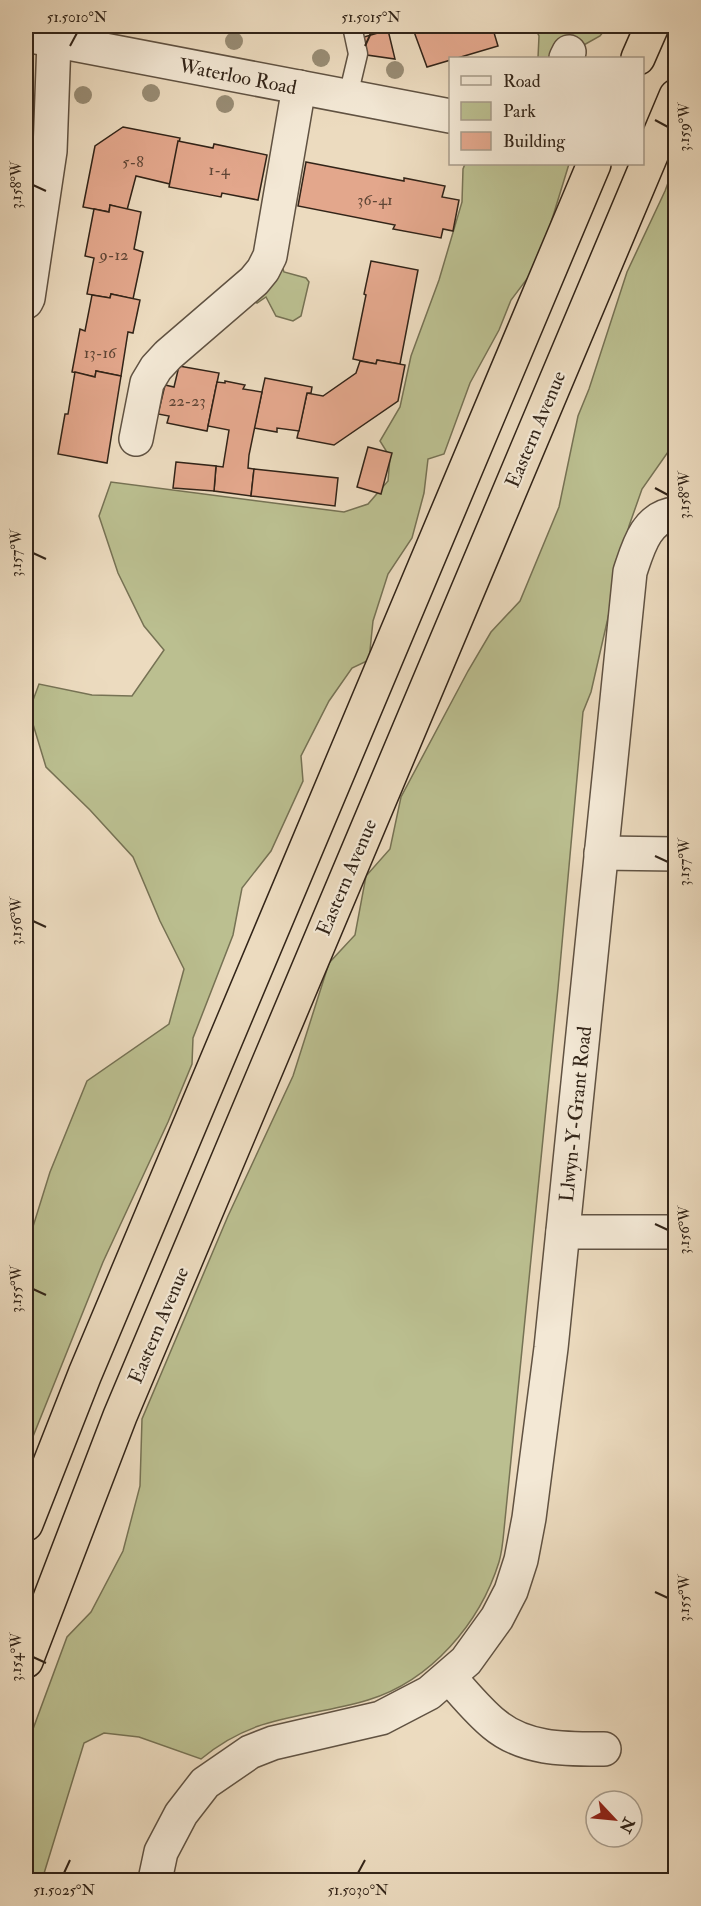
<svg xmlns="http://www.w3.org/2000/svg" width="701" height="1906" viewBox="0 0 701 1906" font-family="'IM FELL Double Pica',serif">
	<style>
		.green { fill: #bbbf90; stroke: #767254; stroke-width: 1.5 }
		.building { fill: #e3a78c; stroke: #322418; stroke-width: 1.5 }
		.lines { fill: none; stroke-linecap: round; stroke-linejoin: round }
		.service-casing { stroke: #605242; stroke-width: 21 }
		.minor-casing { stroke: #605242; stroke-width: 36 }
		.trunk-casing { stroke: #322418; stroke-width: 36 }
		.service { stroke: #f3e8d5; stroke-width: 18 }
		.minor { stroke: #f3e8d5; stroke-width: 33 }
		.trunk { stroke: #ecdbbf; stroke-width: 33 }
		.tree { fill: #988c74 }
		.ticks { fill: none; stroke: #322418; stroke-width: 2 }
		.labels { text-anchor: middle; stroke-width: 4.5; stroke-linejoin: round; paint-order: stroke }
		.number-label { font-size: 16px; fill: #5e4535 }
		.street-label { font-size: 20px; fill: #322418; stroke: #f3e8d5 }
		.neatline { fill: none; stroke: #322418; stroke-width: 2 }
		.ticks-label { font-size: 15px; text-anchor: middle; fill: #322418 }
	</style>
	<rect width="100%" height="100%" fill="#ecdbbf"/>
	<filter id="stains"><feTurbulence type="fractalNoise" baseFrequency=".00333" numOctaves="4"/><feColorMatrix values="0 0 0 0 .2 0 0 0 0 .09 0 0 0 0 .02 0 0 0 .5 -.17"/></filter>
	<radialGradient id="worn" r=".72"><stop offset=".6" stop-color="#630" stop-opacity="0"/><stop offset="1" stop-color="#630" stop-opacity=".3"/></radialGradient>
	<g class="green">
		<path d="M 534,26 L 608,26 L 600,36 L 582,46 L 553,58 L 538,58 L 539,36 Z"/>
		<path d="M 465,164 L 569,164 L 549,229 L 542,259 L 511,300 L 499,330 L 470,383 L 444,454 L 428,459 L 424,493 L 412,538 L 388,574 L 373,621 L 369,660 L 352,668 L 329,701 L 301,756 L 303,781 L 271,851 L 242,888 L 233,935 L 193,1038 L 192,1064 L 168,1122 L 103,1262 L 26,1454 L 26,1249 L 50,1172 L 87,1081 L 169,1024 L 184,969 L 160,921 L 133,857 L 90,810 L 46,767 L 29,711 L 39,684 L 92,695 L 132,696 L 164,650 L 144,626 L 118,573 L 99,516 L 111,482 L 344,512 L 368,504 L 388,481 L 390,457 L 380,441 L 400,407 L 411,356 L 439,280 L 462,202 L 463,169 Z"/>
		<path d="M 675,164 L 675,442 L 642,489 L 629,526 L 591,692 L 583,712 L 558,988 L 504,1530 C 503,1541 502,1552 499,1562 C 480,1623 431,1681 368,1700 C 304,1719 256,1713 201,1759 L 139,1737 L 104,1733 L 84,1743 L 42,1880 L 26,1880 L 26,1748 L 67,1637 L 91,1612 L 123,1551 L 140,1486 L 142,1419 L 228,1216 L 293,1076 L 329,963 L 355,935 L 366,876 L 390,849 L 401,797 L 468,671 L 491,632 L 520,601 L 559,507 L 578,416 L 589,389 L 627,272 L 665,191 Z"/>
		<path d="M 280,268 L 283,269 L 284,272 L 306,278 L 309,282 L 301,316 L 293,321 L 276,316 L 266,297 L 257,303 L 254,301 Z"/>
	</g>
	<g class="building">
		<path d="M 282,26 L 307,26 L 306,30 Z"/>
		<path d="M 422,26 L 492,26 L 498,46 L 427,67 L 413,29 Z"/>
		<path d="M 388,30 L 395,59 L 367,55 L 364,37 Z"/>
		<path d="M 123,127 L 180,138 L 170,184 L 136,176 L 127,210 L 110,205 L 109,212 L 83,207 L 95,146 Z"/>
		<path d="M 178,141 L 213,148 L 214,144 L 267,155 L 258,200 L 222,193 L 221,197 L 169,187 Z"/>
		<path d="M 306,162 L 404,181 L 404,178 L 445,186 L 442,197 L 459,200 L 453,231 L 443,229 L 441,238 L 393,229 L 395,225 L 298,206 Z"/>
		<path d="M 110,205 L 141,212 L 134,249 L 143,252 L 133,299 L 111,294 L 110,298 L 87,294 L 94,258 L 85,256 L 94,209 L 109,212 Z"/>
		<path d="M 371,261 L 418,270 L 400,364 L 377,360 L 376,364 L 353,359 L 366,295 L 364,294 Z"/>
		<path d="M 111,294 L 140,300 L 133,333 L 128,332 L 121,376 L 96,371 L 95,377 L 72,372 L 80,329 L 85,331 L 92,295 L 110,298 Z"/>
		<path d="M 377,360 L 405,365 L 398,401 L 334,445 L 297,438 L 307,393 L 323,396 L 356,373 L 360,361 L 376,364 Z"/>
		<path d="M 179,366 L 219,373 L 207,431 L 167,423 L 169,416 L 158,414 L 165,385 L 174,387 Z"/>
		<path d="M 26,371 L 30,372 L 26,401 Z"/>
		<path d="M 96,371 L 121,376 L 107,463 L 58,454 L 65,414 L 68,414 L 75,372 L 95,377 Z"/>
		<path d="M 265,378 L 312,387 L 311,393 L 307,393 L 299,431 L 277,428 L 277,432 L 254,428 Z"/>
		<path d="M 225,381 L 245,385 L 243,389 L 262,392 L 249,455 L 248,468 L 254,469 L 251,496 L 214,491 L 216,466 L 223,467 L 229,430 L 208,426 L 217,382 L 225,383 Z"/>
		<path d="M 368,447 L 392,453 L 381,494 L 357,487 Z"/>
		<path d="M 176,462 L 216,466 L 214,491 L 173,488 Z"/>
		<path d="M 254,469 L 338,478 L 335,506 L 251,496 Z"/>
	</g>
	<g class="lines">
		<defs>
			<path id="service" d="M 348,96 L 358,54 L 352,26"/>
			<g id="minor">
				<path d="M 26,35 L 450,116"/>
				<path d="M 566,58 L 569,52"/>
				<path d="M 26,302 L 28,298 L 50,151 L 54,41"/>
				<path d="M 136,439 L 147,383 L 156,368 L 168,355 L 254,281 L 263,270 L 270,256 L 299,87"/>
				<path d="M 601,853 L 676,854"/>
				<path d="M 563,1232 L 676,1232"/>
				<path d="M 449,1677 C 463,1692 477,1710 494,1724 C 525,1750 566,1749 604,1749"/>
				<path d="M 155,1880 L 161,1852 L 181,1814 L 205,1783 L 250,1752 L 273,1743 L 381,1718 L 429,1693 L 466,1661 L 497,1618 L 511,1591 L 521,1560 L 529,1518 L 551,1348 L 630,572 C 638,548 646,516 676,514"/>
			</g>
			<g id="trunk">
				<path d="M 638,58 L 652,26"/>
				<path d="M 26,1524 L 85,1374 L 594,164"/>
				<path d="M 26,1661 L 120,1416 L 676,96"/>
			</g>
		</defs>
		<use href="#service" class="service-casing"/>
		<use href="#minor" class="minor-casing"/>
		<use href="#trunk" class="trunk-casing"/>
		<use href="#service" class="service"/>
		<use href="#minor" class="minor"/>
		<use href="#trunk" class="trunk"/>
	</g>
	<g class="tree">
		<circle cx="234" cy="41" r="9"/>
		<circle cx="321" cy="58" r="9"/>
		<circle cx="395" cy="70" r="9"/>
		<circle cx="151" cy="93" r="9"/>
		<circle cx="83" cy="95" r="9"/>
		<circle cx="225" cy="104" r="9"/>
	</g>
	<path class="ticks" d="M 70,46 L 77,33M 365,46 L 371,33M 655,120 L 668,127M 33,185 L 46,191M 655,488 L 668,495M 33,553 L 46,559M 655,856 L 668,862M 33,921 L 46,927M 655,1224 L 668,1230M 33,1289 L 46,1295M 655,1592 L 668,1598M 33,1657 L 46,1663M 64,1873 L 70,1860M 358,1873 L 365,1860"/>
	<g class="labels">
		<g class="number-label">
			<text x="133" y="167">5-8</text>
			<text x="219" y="175">1-4</text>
			<text x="375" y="205">36-41</text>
			<text x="114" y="260">9-12</text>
			<text x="100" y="358">13-16</text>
			<text x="187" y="406">22-23</text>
		</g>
		<g class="street-label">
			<text transform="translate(238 76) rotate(11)" y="7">Waterloo Road</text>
			<text transform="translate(535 429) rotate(-67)" y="7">Eastern Avenue</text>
			<text transform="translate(346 877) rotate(-67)" y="7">Eastern Avenue</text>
			<text transform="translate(575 1114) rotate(-84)" y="7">Llwyn-Y-Grant Road</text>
			<text transform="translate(158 1325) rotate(-67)" y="7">Eastern Avenue</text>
		</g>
	</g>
	<rect width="701" height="1906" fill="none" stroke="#ecdbbf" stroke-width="66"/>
	<rect x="449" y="57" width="195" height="108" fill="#f3e8d5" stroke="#a69a89" stroke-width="1.5"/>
	<rect x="461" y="76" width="30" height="9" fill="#f3e8d5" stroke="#a69a89" stroke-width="1.5"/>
	<text x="503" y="87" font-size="18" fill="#322418">Road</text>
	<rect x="461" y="102" width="30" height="18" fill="#bbbf90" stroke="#a69a89" stroke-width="1.5"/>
	<text x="503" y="117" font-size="18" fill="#322418">Park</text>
	<rect x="461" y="132" width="30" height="18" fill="#e3a78c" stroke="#a69a89" stroke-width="1.5"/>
	<text x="503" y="147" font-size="18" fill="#322418">Building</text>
	<g transform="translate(614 1819) rotate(116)"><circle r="28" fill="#f3e8d5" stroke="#a69a89" stroke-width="1.5"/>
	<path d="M0-4.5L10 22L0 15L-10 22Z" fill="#8f2418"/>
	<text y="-9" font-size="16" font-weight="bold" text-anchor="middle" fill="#322418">N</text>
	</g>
	<rect x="33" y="33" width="635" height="1840" class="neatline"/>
	<g class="ticks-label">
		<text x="77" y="22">51.5010°N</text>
		<text x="371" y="22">51.5015°N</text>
		<text transform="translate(684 127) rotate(-90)" y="5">3.159°W</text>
		<text transform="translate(16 185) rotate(-90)" y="5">3.158°W</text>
		<text transform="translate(684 495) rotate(-90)" y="5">3.158°W</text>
		<text transform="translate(16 553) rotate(-90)" y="5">3.157°W</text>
		<text transform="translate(684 862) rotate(-90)" y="5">3.157°W</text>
		<text transform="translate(16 921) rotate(-90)" y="5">3.156°W</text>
		<text transform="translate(684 1230) rotate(-90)" y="5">3.156°W</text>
		<text transform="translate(16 1289) rotate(-90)" y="5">3.155°W</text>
		<text transform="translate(684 1598) rotate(-90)" y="5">3.155°W</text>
		<text transform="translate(16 1657) rotate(-90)" y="5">3.154°W</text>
		<text x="64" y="1895">51.5025°N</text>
		<text x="358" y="1895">51.5030°N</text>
	</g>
	<rect width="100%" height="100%" filter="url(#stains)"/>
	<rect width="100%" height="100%" fill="url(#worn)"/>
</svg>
